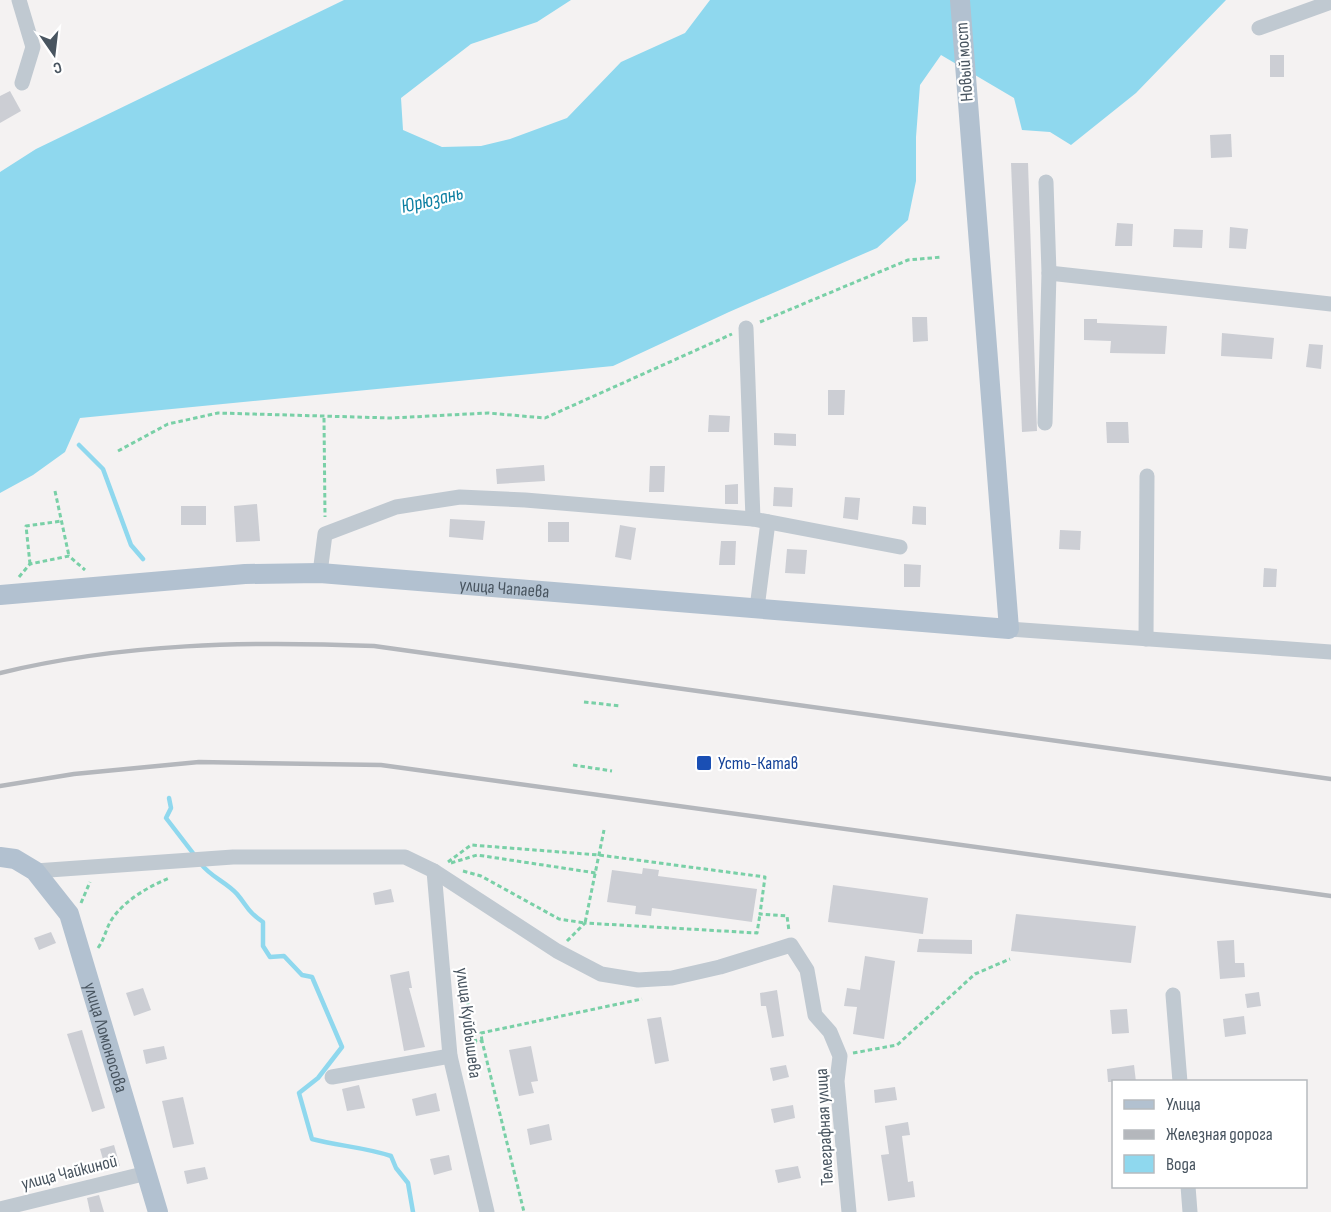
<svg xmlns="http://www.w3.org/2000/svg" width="1331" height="1212" viewBox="0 0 1331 1212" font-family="'Sofia Sans Condensed',sans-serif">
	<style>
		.water { fill: #8fd8ee }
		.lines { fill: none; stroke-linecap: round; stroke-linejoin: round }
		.stream { stroke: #8fd8ee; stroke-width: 4.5 }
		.building { fill: #ccced4 }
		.path { stroke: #79d0a7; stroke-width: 3; stroke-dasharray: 4.5 3; stroke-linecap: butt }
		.minor { stroke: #c0c9d1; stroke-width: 15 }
		.major { stroke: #b2c1d0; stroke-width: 20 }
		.rail { stroke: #b4b7bc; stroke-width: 4.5 }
		.transit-dot { fill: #1a4fb4; stroke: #fff; stroke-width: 2 }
		.labels { text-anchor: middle; stroke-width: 4.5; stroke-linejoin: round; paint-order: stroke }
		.street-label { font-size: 18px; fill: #495560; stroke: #fff }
		.transit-label { font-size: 18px; fill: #164399; stroke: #fff; text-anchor: start }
		.water-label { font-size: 20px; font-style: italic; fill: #0c7fa2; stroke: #fff }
	</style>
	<rect width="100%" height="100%" fill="#f4f2f2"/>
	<path class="water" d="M 344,0 L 571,0 L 537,22 L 471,44 L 401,98 L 403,130 L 442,147 L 481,146 L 510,139 L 567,118 L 621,62 L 685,33 L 710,0 L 1226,0 L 1136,93 L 1071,145 L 1050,132 L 1022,130 L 1014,98 L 941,55 L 920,85 L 916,137 L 916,181 L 908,220 L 877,248 L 729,312 L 613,366 L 80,418 L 65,452 L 33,475 L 0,493 L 0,172 L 36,149 Z"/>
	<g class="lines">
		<g class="stream">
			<path d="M 79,445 L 103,469 L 131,545 L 143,559"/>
			<path d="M 169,798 L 171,808 L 166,818 L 196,857"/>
			<path d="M 201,864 C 211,877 226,882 237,894 C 248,907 247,911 263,922 L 263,946 L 270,957 L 284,956 L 302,975 L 312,977 L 342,1047 L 318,1078 L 299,1093 L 312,1139 C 338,1146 364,1147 391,1156 L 396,1168 L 408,1183 L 413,1212"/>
		</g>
	</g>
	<g class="building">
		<rect x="1270" y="55" width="14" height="22"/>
		<path d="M 10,91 L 21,111 L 0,123 L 0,96 Z"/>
		<path d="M 1231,134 L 1232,157 L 1211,158 L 1210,135 Z"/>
		<path d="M 1011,163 L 1028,163 L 1037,431 L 1022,432 Z"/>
		<path d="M 1117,223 L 1133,224 L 1132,246 L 1115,246 Z"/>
		<path d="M 1230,227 L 1248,229 L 1246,249 L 1229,248 Z"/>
		<path d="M 1174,229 L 1203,230 L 1202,248 L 1173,247 Z"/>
		<path d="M 912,317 L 927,317 L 928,341 L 913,342 Z"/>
		<path d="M 1084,319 L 1097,319 L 1097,323 L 1167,326 L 1165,354 L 1110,353 L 1111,341 L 1084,340 Z"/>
		<path d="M 1222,333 L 1274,338 L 1272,359 L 1221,356 Z"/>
		<path d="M 1309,344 L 1323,345 L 1321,369 L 1306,367 Z"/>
		<path d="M 828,390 L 845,390 L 844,415 L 828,415 Z"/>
		<path d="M 709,415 L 730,416 L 729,432 L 708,432 Z"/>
		<path d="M 1106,422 L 1128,422 L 1129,443 L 1107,443 Z"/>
		<path d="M 774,433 L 796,434 L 796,446 L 774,445 Z"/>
		<path d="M 544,465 L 545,481 L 497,484 L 496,469 Z"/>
		<path d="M 650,466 L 665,466 L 664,492 L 649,492 Z"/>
		<path d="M 738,484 L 738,504 L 725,504 L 725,485 Z"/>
		<path d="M 774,487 L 793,488 L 792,507 L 773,506 Z"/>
		<path d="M 845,497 L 860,498 L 858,520 L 843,518 Z"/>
		<path d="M 257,504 L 260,541 L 236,542 L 234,506 Z"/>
		<rect x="181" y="506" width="25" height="19"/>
		<path d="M 913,506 L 926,507 L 926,525 L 912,524 Z"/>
		<path d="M 450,519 L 485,521 L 483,540 L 449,537 Z"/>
		<rect x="548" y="522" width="21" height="20"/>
		<path d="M 620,525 L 636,528 L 631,560 L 615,557 Z"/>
		<path d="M 1060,530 L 1081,531 L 1080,550 L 1059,549 Z"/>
		<path d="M 721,541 L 736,541 L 735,565 L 719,565 Z"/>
		<path d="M 787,549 L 807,550 L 805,574 L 785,573 Z"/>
		<path d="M 904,564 L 921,565 L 920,587 L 904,587 Z"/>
		<path d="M 1264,568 L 1277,569 L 1276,587 L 1263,587 Z"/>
		<path d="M 643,868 L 659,870 L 658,876 L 757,889 L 752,922 L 652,908 L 651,916 L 635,914 L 636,906 L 607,902 L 612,870 L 642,874 Z"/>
		<path d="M 833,885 L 928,898 L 923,934 L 828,922 Z"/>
		<path d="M 391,889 L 394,902 L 375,905 L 373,893 Z"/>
		<path d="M 1016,914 L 1136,926 L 1131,963 L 1011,951 Z"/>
		<path d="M 51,932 L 56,943 L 39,950 L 34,938 Z"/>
		<path d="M 919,939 L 972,940 L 972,954 L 917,952 Z"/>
		<path d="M 1234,940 L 1235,963 L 1244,963 L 1245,977 L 1220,979 L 1217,941 Z"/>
		<path d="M 865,956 L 895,961 L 884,1039 L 853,1034 L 857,1007 L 844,1006 L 847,988 L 860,990 Z"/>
		<path d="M 409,971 L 412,988 L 409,988 L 425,1047 L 404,1051 L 390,975 Z"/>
		<path d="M 143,988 L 151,1010 L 134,1016 L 126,993 Z"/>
		<path d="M 777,990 L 784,1036 L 772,1038 L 766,1006 L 761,1006 L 760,993 Z"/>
		<path d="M 1259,992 L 1261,1006 L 1247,1008 L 1245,994 Z"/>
		<path d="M 1127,1009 L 1129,1033 L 1112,1034 L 1110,1010 Z"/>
		<path d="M 1244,1016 L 1246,1034 L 1225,1037 L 1223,1019 Z"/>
		<path d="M 661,1017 L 669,1061 L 655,1064 L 647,1019 Z"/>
		<path d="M 82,1030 L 105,1108 L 92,1112 L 67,1034 Z"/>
		<path d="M 164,1046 L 167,1059 L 146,1064 L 143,1050 Z"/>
		<path d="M 531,1046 L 538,1081 L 531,1082 L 534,1093 L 519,1096 L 509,1050 Z"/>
		<path d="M 786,1065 L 789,1077 L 773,1081 L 770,1068 Z"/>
		<path d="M 1134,1065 L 1136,1082 L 1108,1082 L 1107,1069 Z"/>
		<path d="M 359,1085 L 365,1108 L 347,1111 L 342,1089 Z"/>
		<path d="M 895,1087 L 897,1100 L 875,1103 L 874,1090 Z"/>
		<path d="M 436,1093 L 440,1111 L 416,1116 L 412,1099 Z"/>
		<path d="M 183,1097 L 194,1144 L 173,1148 L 162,1101 Z"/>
		<path d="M 793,1105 L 795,1118 L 774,1123 L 771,1109 Z"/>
		<path d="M 908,1122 L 910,1135 L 902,1136 L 908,1182 L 913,1181 L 915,1197 L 888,1201 L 881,1155 L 889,1154 L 885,1126 Z"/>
		<path d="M 549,1124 L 552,1140 L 530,1145 L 527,1129 Z"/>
		<path d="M 114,1145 L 120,1166 L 106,1170 L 100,1149 Z"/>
		<path d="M 449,1155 L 452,1170 L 434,1175 L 430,1159 Z"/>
		<path d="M 798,1166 L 801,1178 L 778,1183 L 775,1170 Z"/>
		<path d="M 205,1167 L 208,1179 L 187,1184 L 184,1171 Z"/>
		<path d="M 99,1195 L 104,1212 L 90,1212 L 87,1198 Z"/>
	</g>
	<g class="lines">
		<g class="path">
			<path d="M 760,322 L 908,260 L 942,257"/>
			<path d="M 324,418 L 325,517"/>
			<path d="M 118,451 L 168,424 L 218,413 L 391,418 L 488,413 L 545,418 L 732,334"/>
			<path d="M 55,491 L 69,556"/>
			<path d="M 30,564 L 26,526 L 62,521"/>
			<path d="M 19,577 L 30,564 L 69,556 L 85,570"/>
			<path d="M 584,702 L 621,706"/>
			<path d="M 573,765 L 612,771"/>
			<path d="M 448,862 L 471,845 L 599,855 L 765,877 L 760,914 L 787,916 L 789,931"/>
			<path d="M 451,863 L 477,855 L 596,873"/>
			<path d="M 463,871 L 481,876 L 559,919 L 585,923 L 604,830"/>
			<path d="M 81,903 L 90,882"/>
			<path d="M 567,941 L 585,923 L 757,933 L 760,914"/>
			<path d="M 98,948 C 105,938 106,928 112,919 C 125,900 148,887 169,878"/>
			<path d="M 466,995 L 476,1042"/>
			<path d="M 482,1041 L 481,1033 L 642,999"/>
			<path d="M 465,1044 L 482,1041 L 524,1212"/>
			<path d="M 853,1053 L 897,1045 L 975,974 L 1010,959"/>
		</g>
		<g class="minor">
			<path d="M 19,0 L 33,47 L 22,83"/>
			<path d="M 1259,28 L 1331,2"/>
			<path d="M 1049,273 L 1331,304"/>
			<path d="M 746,328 L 753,519"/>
			<path d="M 1045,423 L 1049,273 L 1046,182"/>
			<path d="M 320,573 L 325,534 L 396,507 L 460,497 L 525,500 L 753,519 L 900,547"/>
			<path d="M 757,608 L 768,522"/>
			<path d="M 1009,629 L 1331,652"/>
			<path d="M 1146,639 L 1147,476"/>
			<path d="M 35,871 L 233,857 L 405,857 L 434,871 L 557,951 L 601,974 L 638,980 L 672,978 L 720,967 L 791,945 L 807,970 L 815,1015 L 830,1032 L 840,1056 L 837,1081 L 849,1212"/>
			<path d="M 434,871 L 450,1056 L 487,1212"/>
			<path d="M 1173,995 L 1180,1082"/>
			<path d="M 332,1077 L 450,1056"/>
			<path d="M 1188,1186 L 1190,1212"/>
			<path d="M 0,1209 L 147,1173"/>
		</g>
		<g class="major">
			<path id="s1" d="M 0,595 L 245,574 L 320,573 L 1009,629 L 960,0"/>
			<path id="s2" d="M 0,857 L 15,859 L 35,871 L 69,914 L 158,1212"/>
		</g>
		<g class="rail">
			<path d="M 0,673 C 123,643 248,641 374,646 L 1331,779"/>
			<path d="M 0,786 L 74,774 L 199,762 L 381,765 L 1331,896"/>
		</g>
	</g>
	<rect class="transit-dot" x="696" y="755" width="16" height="16" rx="3"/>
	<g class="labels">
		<g class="street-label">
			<text transform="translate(964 62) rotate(-94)" y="6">Новый мост</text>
			<text dy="6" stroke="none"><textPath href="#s1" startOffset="506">улица Чапаева</textPath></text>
			<text transform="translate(469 1023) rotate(83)" y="6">улица Куйбышева</text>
			<text dy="6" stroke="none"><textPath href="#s2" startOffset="222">улица Ломоносова</textPath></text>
			<text transform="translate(824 1127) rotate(-93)" y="6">Телеграфная улица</text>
			<text transform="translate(69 1172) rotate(-14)" y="6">улица Чайкиной</text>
		</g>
		<g class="transit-label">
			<text x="718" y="769">Усть-Катав</text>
		</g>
		<g class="water-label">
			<text transform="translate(432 199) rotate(-13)" y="7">Юрюзань</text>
		</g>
	</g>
	<rect x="1112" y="1080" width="195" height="108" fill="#ffffff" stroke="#b6bbbf" stroke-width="1.5"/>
	<rect x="1124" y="1100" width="30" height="9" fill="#b2c1d0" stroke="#b6bbbf" stroke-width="1.5"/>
	<text x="1166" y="1110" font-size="18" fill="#495560">Улица</text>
	<rect x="1124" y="1130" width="30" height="9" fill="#b4b7bc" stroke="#b6bbbf" stroke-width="1.5"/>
	<text x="1166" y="1140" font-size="18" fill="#495560">Железная дорога</text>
	<rect x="1124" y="1155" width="30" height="18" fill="#8fd8ee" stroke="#b6bbbf" stroke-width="1.5"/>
	<text x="1166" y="1170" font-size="18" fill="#495560">Вода</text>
	<g transform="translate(54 54) rotate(166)" stroke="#ffffff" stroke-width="4.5" paint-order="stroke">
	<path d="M0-4.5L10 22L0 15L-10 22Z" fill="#495560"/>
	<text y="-9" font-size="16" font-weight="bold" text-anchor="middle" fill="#495560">С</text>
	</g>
</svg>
